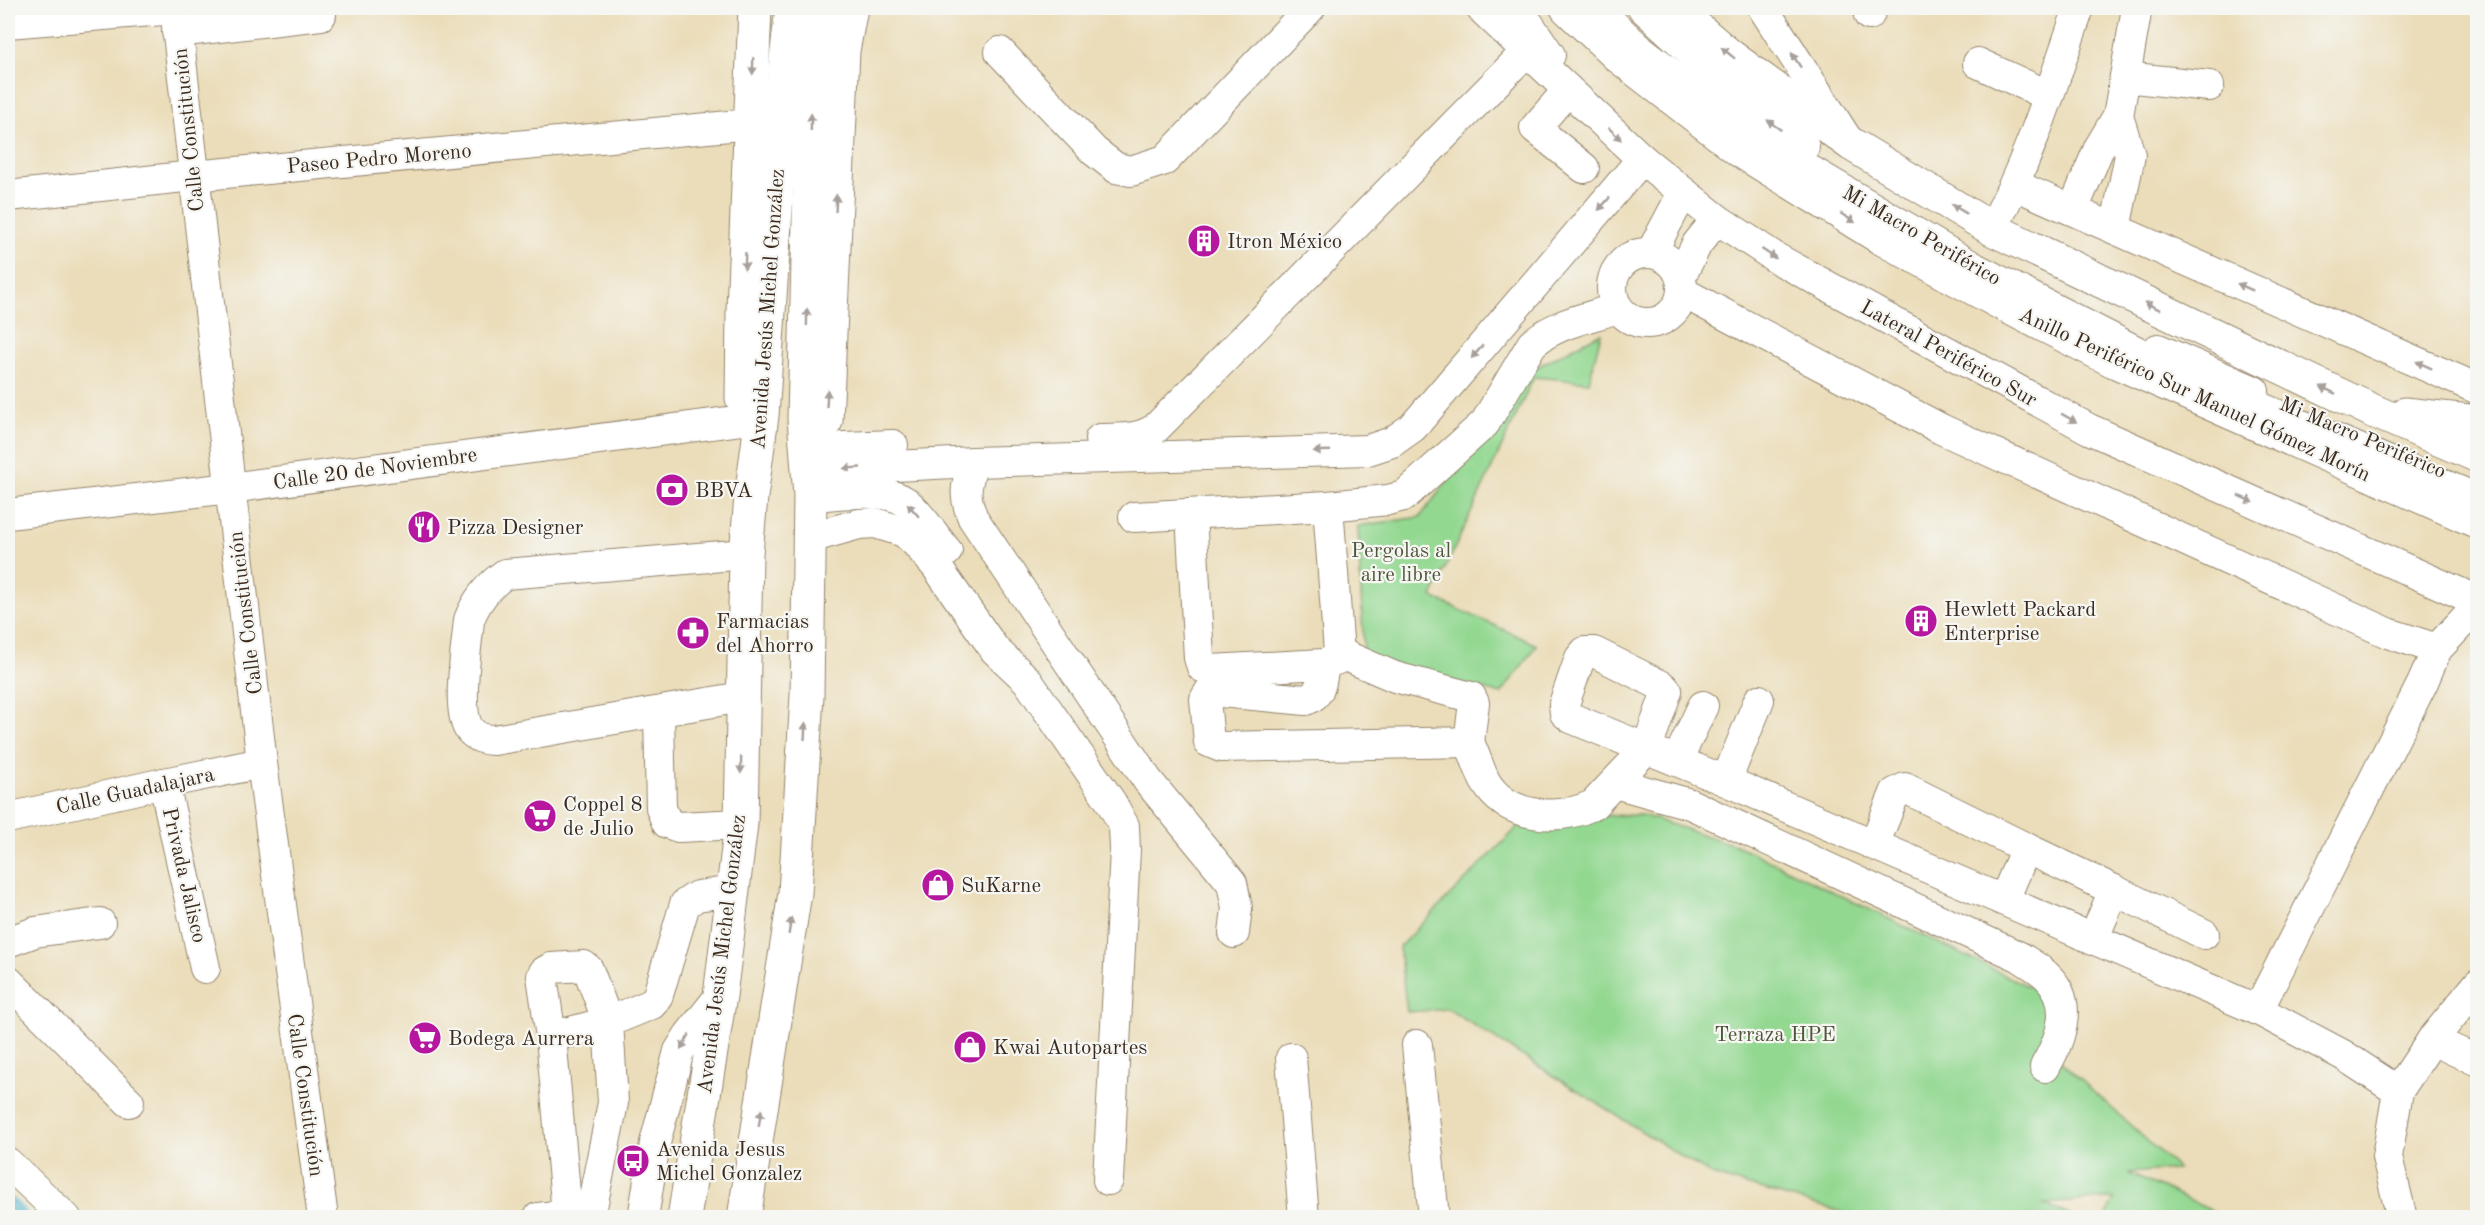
<svg xmlns="http://www.w3.org/2000/svg" width="2485" height="1225" viewBox="0 0 2485 1225" font-family="'Old Standard TT',serif">
	<style>
		.green { fill: #93d891; stroke: #678158; stroke-width: 1.5 }
		.lines { fill: none; stroke-linecap: round; stroke-linejoin: round }
		.canal { stroke: #43aac3; stroke-width: 22 }
		.minor-casing { stroke: #93846c; stroke-width: 32 }
		.major-casing { stroke: #93846c; stroke-width: 35 }
		.highway-casing { stroke: #93846c; stroke-width: 35 }
		.minor { stroke: #fff; stroke-width: 30 }
		.major { stroke: #fff; stroke-width: 33 }
		.highway { stroke: #fff; stroke-width: 33 }
		.oneway { fill: #a79f9a }
		.labels { text-anchor: middle; stroke-width: 4.5; stroke-linejoin: round; paint-order: stroke }
		.street-label { font-size: 21px; fill: #3b2a1e; stroke: #f6f6f2 }
		.poi-label { font-size: 21px; fill: #3b2a1e; stroke: #f6f6f2; text-anchor: start }
		.park-label { font-size: 21px; fill: #51563b; stroke: #f6f6f2 }
	</style>
	<rect width="100%" height="100%" fill="#f6f6f2"/>
	<filter id="ink" filterUnits="userSpaceOnUse"><feTurbulence type="fractalNoise" baseFrequency=".0167" numOctaves="2"/><feDisplacementMap in="SourceGraphic" scale="12" xChannelSelector="R" yChannelSelector="G"/><feConvolveMatrix kernelMatrix="1 2 1 2 8 2 1 2 1" color-interpolation-filters="sRGB"/></filter>
	<filter id="wash" filterUnits="userSpaceOnUse"><feTurbulence type="fractalNoise" baseFrequency=".008" numOctaves="4" result="noise"/><feDisplacementMap in="SourceGraphic" scale="24" xChannelSelector="R" yChannelSelector="G"/><feGaussianBlur stdDeviation="1.35" result="paint"/><feColorMatrix in="noise" values="0 0 0 0 0 0 0 0 0 0 0 0 0 0 0 0 0 1.4 0 .05"/><feComposite in="paint" operator="in"/></filter>
	<g filter="url(#wash)">
		<rect width="100%" height="100%" fill="#ebddb9"/>
		<g class="green">
			<path d="M 1601,333 L 1589,382 L 1534,377 L 1432,597 L 1537,645 L 1501,694 L 1364,658 L 1358,526 L 1420,517 L 1531,370 Z"/>
			<path d="M 1642,815 L 1741,847 L 2048,996 L 2055,1056 L 2178,1169 L 2128,1173 L 2217,1213 L 2215,1218 L 2106,1217 L 2114,1198 L 2044,1204 L 2073,1217 L 1859,1217 L 1711,1175 L 1448,1009 L 1407,1012 L 1399,947 L 1528,817 Z"/>
		</g>
		<g class="lines">
			<path class="canal" d="M 8,1208 L 18,1218"/>
		</g>
	</g>
	<g filter="url(#ink)">
		<g class="lines">
			<defs>
				<g id="minor">
					<path d="M 175,8 L 262,763 L 323,1218"/>
					<path d="M 1481,8 L 1642,159 L 1717,219 L 1776,258 L 2089,429 L 2478,601"/>
					<path d="M 1513,8 L 1526,20 L 1550,55"/>
					<path d="M 1596,8 L 1635,45 L 1747,133 L 1975,268 L 2175,371"/>
					<path d="M 1643,8 L 1760,114 L 1804,147"/>
					<path d="M 1763,8 L 1847,139"/>
					<path d="M 1869,15 L 1872,8"/>
					<path d="M 8,23 L 175,9"/>
					<path d="M 177,32 L 321,15"/>
					<path d="M 1000,52 L 1094,151 L 1116,168 L 1131,171 L 1165,160 L 1310,8"/>
					<path d="M 1978,63 L 2049,96"/>
					<path d="M 2125,77 L 2209,86"/>
					<path d="M 1568,90 L 1535,128 L 1584,168"/>
					<path d="M 2015,185 L 2478,389"/>
					<path d="M 8,196 L 193,176 L 751,124"/>
					<path d="M 2073,210 L 2099,148 L 2118,116 L 2137,8"/>
					<path d="M 1992,229 C 2030,158 2053,83 2079,8"/>
					<path d="M 2115,229 L 2130,155 L 2118,116"/>
					<circle cx="1647" cy="288" r="35"/>
					<path d="M 1651,253 L 1683,193"/>
					<path d="M 1681,276 L 1697,244 L 1717,219"/>
					<path d="M 1682,292 L 1941,429 L 2388,633 L 2437,649"/>
					<path d="M 2158,349 L 2254,391"/>
					<path d="M 2228,394 L 2478,499"/>
					<path d="M 1100,439 C 1121,438 1139,440 1156,428 L 1527,51"/>
					<path d="M 821,448 L 893,445"/>
					<path d="M 973,462 C 966,486 963,495 973,518 L 1148,781 L 1232,883 L 1237,908 L 1234,933"/>
					<path d="M 817,470 L 973,462 L 1368,450 L 1392,442 L 1413,427 L 1642,159"/>
					<path d="M 810,496 C 836,495 887,486 907,503 C 922,516 934,535 947,551"/>
					<path d="M 8,514 L 230,488 L 742,420"/>
					<path d="M 1191,514 L 1199,658 L 1202,667 L 1211,670 L 1324,664 L 1338,659 L 1339,653 L 1328,506"/>
					<path d="M 1134,517 L 1328,506 L 1388,500 L 1404,496 L 1485,423 L 1532,344 C 1555,323 1589,318 1617,308"/>
					<path d="M 809,538 L 859,524 L 875,523 L 904,532 L 916,543 L 936,566 L 995,650 L 1027,680 L 1111,802 L 1124,826 L 1125,850 L 1108,1180"/>
					<path d="M 1324,664 C 1321,679 1323,694 1306,700 L 1210,691 L 1205,699 L 1209,742 L 1221,747 L 1469,742 L 1474,703 L 1471,697 L 1395,677 L 1339,653"/>
					<path d="M 742,697 L 494,740 C 485,740 475,737 469,729 C 456,710 467,645 469,620 C 476,601 488,586 505,574 L 746,554"/>
					<path d="M 659,713 L 661,808 L 667,823 L 678,827 L 741,824"/>
					<path d="M 1469,742 C 1475,755 1479,769 1485,781 C 1507,819 1558,821 1593,805 L 1647,748 L 1667,691 L 1662,686 L 1594,652 L 1585,652 L 1580,658 L 1564,704 L 1565,713 L 1571,718 L 1726,781 L 2258,1010 L 2343,1055 L 2398,1091"/>
					<path d="M 1677,761 L 1703,706"/>
					<path d="M 1726,781 L 1759,700"/>
					<path d="M 164,783 L 205,968"/>
					<path d="M 1615,783 L 1690,804 L 2020,957 C 2029,963 2040,969 2047,976 C 2075,1003 2061,1039 2045,1067"/>
					<path d="M 8,818 L 164,783 L 262,763"/>
					<path d="M 1874,845 L 1895,793 L 1905,788 L 2026,848 L 2004,900"/>
					<path d="M 2026,848 L 2114,890 L 2093,940"/>
					<path d="M 2114,890 L 2204,934"/>
					<path d="M 8,942 L 35,932 L 100,923"/>
					<path d="M 8,981 L 129,1102"/>
					<path d="M 2258,1010 L 2423,682 L 2437,649 L 2478,605"/>
					<path d="M 551,1037 L 608,1022 L 588,969 L 584,966 L 551,968 L 544,972 L 542,976 L 551,1037 L 567,1214"/>
					<path d="M 2432,1040 L 2478,1061"/>
					<path d="M 1417,1045 L 1434,1218"/>
					<path d="M 1291,1058 L 1304,1218"/>
					<path d="M 8,1163 L 66,1218"/>
					<path d="M 538,1218 L 591,1212 L 613,1103 L 608,1022 L 652,1004 L 658,995 L 685,904 L 697,896 L 734,891"/>
					<path d="M 643,1218 L 655,1143 L 679,1051 L 689,1035 L 720,996"/>
					<path d="M 2402,1218 L 2387,1157 L 2398,1091 L 2432,1040 L 2478,984"/>
				</g>
				<g id="major">
					<path d="M 742,398 L 743,312 L 755,8"/>
					<path d="M 826,421 L 843,51 L 851,8"/>
					<path d="M 684,1218 L 720,996 L 741,824 L 746,554 L 751,497 L 762,416 L 786,60 L 792,8"/>
					<path d="M 744,1218 L 795,893 L 807,695 L 810,496 L 804,418 L 813,64 L 819,8"/>
				</g>
				<g id="highway">
					<path d="M 1567,8 L 1618,56 L 1739,150 L 1881,238 L 2006,306 L 2114,361 L 2478,522"/>
					<path d="M 1674,8 L 1729,55 L 1851,144 L 1992,229 L 2371,410 L 2478,456"/>
					<path d="M 2405,414 L 2478,422"/>
				</g>
			</defs>
			<use href="#minor" class="minor-casing"/>
			<use href="#major" class="major-casing"/>
			<use href="#highway" class="highway-casing"/>
			<use href="#minor" class="minor"/>
			<use href="#major" class="major"/>
			<use href="#highway" class="highway"/>
		</g>
		<defs><path id="oneway-solid" d="M-6-.8H1V-3.2L6.5 0L1 3.2V.8H-6Z" transform="scale(1.5)"/></defs>
		<g class="oneway">
			<use href="#oneway-solid" transform="translate(1728 53) rotate(-141)"/>
			<use href="#oneway-solid" transform="translate(1796 60) rotate(-123)"/>
			<use href="#oneway-solid" transform="translate(753 66) rotate(92)"/>
			<use href="#oneway-solid" transform="translate(811 122) rotate(-89)"/>
			<use href="#oneway-solid" transform="translate(1774 125) rotate(-144)"/>
			<use href="#oneway-solid" transform="translate(1615 134) rotate(44)"/>
			<use href="#oneway-solid" transform="translate(836 203) rotate(-87)"/>
			<use href="#oneway-solid" transform="translate(1604 204) rotate(131)"/>
			<use href="#oneway-solid" transform="translate(1959 209) rotate(-149)"/>
			<use href="#oneway-solid" transform="translate(1848 218) rotate(32)"/>
			<use href="#oneway-solid" transform="translate(1769 254) rotate(33)"/>
			<use href="#oneway-solid" transform="translate(745 261) rotate(93)"/>
			<use href="#oneway-solid" transform="translate(2245 287) rotate(-156)"/>
			<use href="#oneway-solid" transform="translate(2152 306) rotate(-154)"/>
			<use href="#oneway-solid" transform="translate(807 317) rotate(-89)"/>
			<use href="#oneway-solid" transform="translate(1477 352) rotate(131)"/>
			<use href="#oneway-solid" transform="translate(2424 365) rotate(-156)"/>
			<use href="#oneway-solid" transform="translate(2328 390) rotate(-154)"/>
			<use href="#oneway-solid" transform="translate(827 398) rotate(-87)"/>
			<use href="#oneway-solid" transform="translate(2069 418) rotate(29)"/>
			<use href="#oneway-solid" transform="translate(1322 451) rotate(178)"/>
			<use href="#oneway-solid" transform="translate(852 468) rotate(177)"/>
			<use href="#oneway-solid" transform="translate(2246 499) rotate(24)"/>
			<use href="#oneway-solid" transform="translate(913 510) rotate(-131)"/>
			<use href="#oneway-solid" transform="translate(805 731) rotate(-87)"/>
			<use href="#oneway-solid" transform="translate(741 765) rotate(91)"/>
			<use href="#oneway-solid" transform="translate(790 926) rotate(-81)"/>
			<use href="#oneway-solid" transform="translate(685 1042) rotate(121)"/>
			<use href="#oneway-solid" transform="translate(760 1118) rotate(-81)"/>
		</g>
	</g>
	<defs>
		<symbol id="building-disc" viewBox="-11 -11 22 22"><circle r="9.5" fill="#b5179e" stroke="#f6f6f2"/><path d="M-4-6H4V6H1V3H-1V6H-4ZM-2.5-4.3h1.7v1.8h-1.7ZM.8-4.3h1.7v1.8H.8ZM-2.5-1h1.7V.8h-1.7ZM.8-1h1.7V.8H.8Z" fill="#fff"/></symbol>
		<symbol id="bank-disc" viewBox="-11 -11 22 22"><circle r="9.5" fill="#b5179e" stroke="#f6f6f2"/><path d="M-6-4H6V4H-6ZM0-2.3a2.3 2.3 0 1 0 0 4.6a2.3 2.3 0 1 0 0-4.6Z" fill="#fff"/></symbol>
		<symbol id="restaurant-disc" viewBox="-11 -11 22 22"><circle r="9.5" fill="#b5179e" stroke="#f6f6f2"/><path d="M-5-6h1v4h1v-4h1v4h1v-4h1v5L-1.5 .5V6h-2V.5L-5-1ZM5-6V6H3V1.5H1.5Q1.5-4 5-6Z" fill="#fff"/></symbol>
		<symbol id="pharmacy-disc" viewBox="-11 -11 22 22"><circle r="9.5" fill="#b5179e" stroke="#f6f6f2"/><path d="M-2-6h4v4h4v4h-4v4h-4v-4h-4v-4h4Z" fill="#fff"/></symbol>
		<symbol id="supermarket-disc" viewBox="-11 -11 22 22"><circle r="9.5" fill="#b5179e" stroke="#f6f6f2"/><path d="M-6-5.5h2.5l.6 2H6L4.5 2H-2.5L-4.4-4H-6ZM-1.5 3.2a1.3 1.3 0 1 0 .1 0ZM3 3.2a1.3 1.3 0 1 0 .1 0Z" fill="#fff"/></symbol>
		<symbol id="shop-disc" viewBox="-11 -11 22 22"><circle r="9.5" fill="#b5179e" stroke="#f6f6f2"/><path d="M-5-2.5h2.3a2.7 3.5 0 0 1 5.4 0H5L5.5 6h-11ZM-1.5-2.5h3a1.5 2.3 0 0 0-3 0Z" fill="#fff"/></symbol>
		<symbol id="bus-disc" viewBox="-11 -11 22 22"><circle r="9.5" fill="#b5179e" stroke="#f6f6f2"/><path d="M-5-6H5V4H4V6H2V4H-2V6H-4V4H-5ZM-3.5-4V0h7V-4ZM-3.5 1.2v1.5H-2V1.2ZM2 1.2v1.5H3.5V1.2Z" fill="#fff"/></symbol>
	</defs>
	<g fill-rule="evenodd">
		<use href="#building-disc" x="1185" y="222" width="38" height="38"/>
		<use href="#bank-disc" x="653" y="471" width="38" height="38"/>
		<use href="#restaurant-disc" x="405" y="508" width="38" height="38"/>
		<use href="#building-disc" x="1902" y="602" width="38" height="38"/>
		<use href="#pharmacy-disc" x="674" y="614" width="38" height="38"/>
		<use href="#supermarket-disc" x="521" y="797" width="38" height="38"/>
		<use href="#shop-disc" x="919" y="866" width="38" height="38"/>
		<use href="#supermarket-disc" x="406" y="1019" width="38" height="38"/>
		<use href="#shop-disc" x="951" y="1028" width="38" height="38"/>
		<use href="#bus-disc" x="614" y="1142" width="38" height="38"/>
	</g>
	<g class="labels">
		<g class="street-label">
			<text transform="translate(188 130) rotate(-96)" y="7">Calle Constitución</text>
			<text transform="translate(379 158) rotate(-5)" y="7">Paseo Pedro Moreno</text>
			<text transform="translate(1922 235) rotate(30)" y="7">Mi Macro Periférico</text>
			<text transform="translate(767 309) rotate(-86)" y="7">Avenida Jesús Michel González</text>
			<text transform="translate(1949 353) rotate(29)" y="7">Lateral Periférico Sur</text>
			<text transform="translate(2195 394) rotate(25)" y="7">Anillo Periférico Sur Manuel Gómez Morín</text>
			<text transform="translate(2363 437) rotate(23)" y="7">Mi Macro Periférico</text>
			<text transform="translate(375 468) rotate(-8)" y="7">Calle 20 de Noviembre</text>
			<text transform="translate(245 613) rotate(-97)" y="7">Calle Constitución</text>
			<text transform="translate(135 790) rotate(-12)" y="7">Calle Guadalajara</text>
			<text transform="translate(185 875) rotate(77)" y="7">Privada Jalisco</text>
			<text transform="translate(721 954) rotate(-83)" y="7">Avenida Jesús Michel González</text>
			<text transform="translate(306 1095) rotate(82)" y="7">Calle Constitución</text>
		</g>
		<g class="poi-label">
			<text x="1227" y="248">Itron México</text>
			<text x="695" y="497">BBVA</text>
			<text x="447" y="534">Pizza Designer</text>
			<text x="1944" y="616">Hewlett Packard<tspan x="1944" dy="24">Enterprise</tspan></text>
			<text x="716" y="628">Farmacias<tspan x="716" dy="24">del Ahorro</tspan></text>
			<text x="563" y="811">Coppel 8<tspan x="563" dy="24">de Julio</tspan></text>
			<text x="961" y="892">SuKarne</text>
			<text x="448" y="1045">Bodega Aurrera</text>
			<text x="993" y="1054">Kwai Autopartes</text>
			<text x="656" y="1156">Avenida Jesus<tspan x="656" dy="24">Michel Gonzalez</tspan></text>
		</g>
		<g class="park-label">
			<text x="1401" y="557">Pergolas al<tspan x="1401" dy="24">aire libre</tspan></text>
			<text x="1775" y="1041">Terraza HPE</text>
		</g>
	</g>
	<rect width="2485" height="1225" fill="none" stroke="#f6f6f2" stroke-width="30"/>
</svg>
